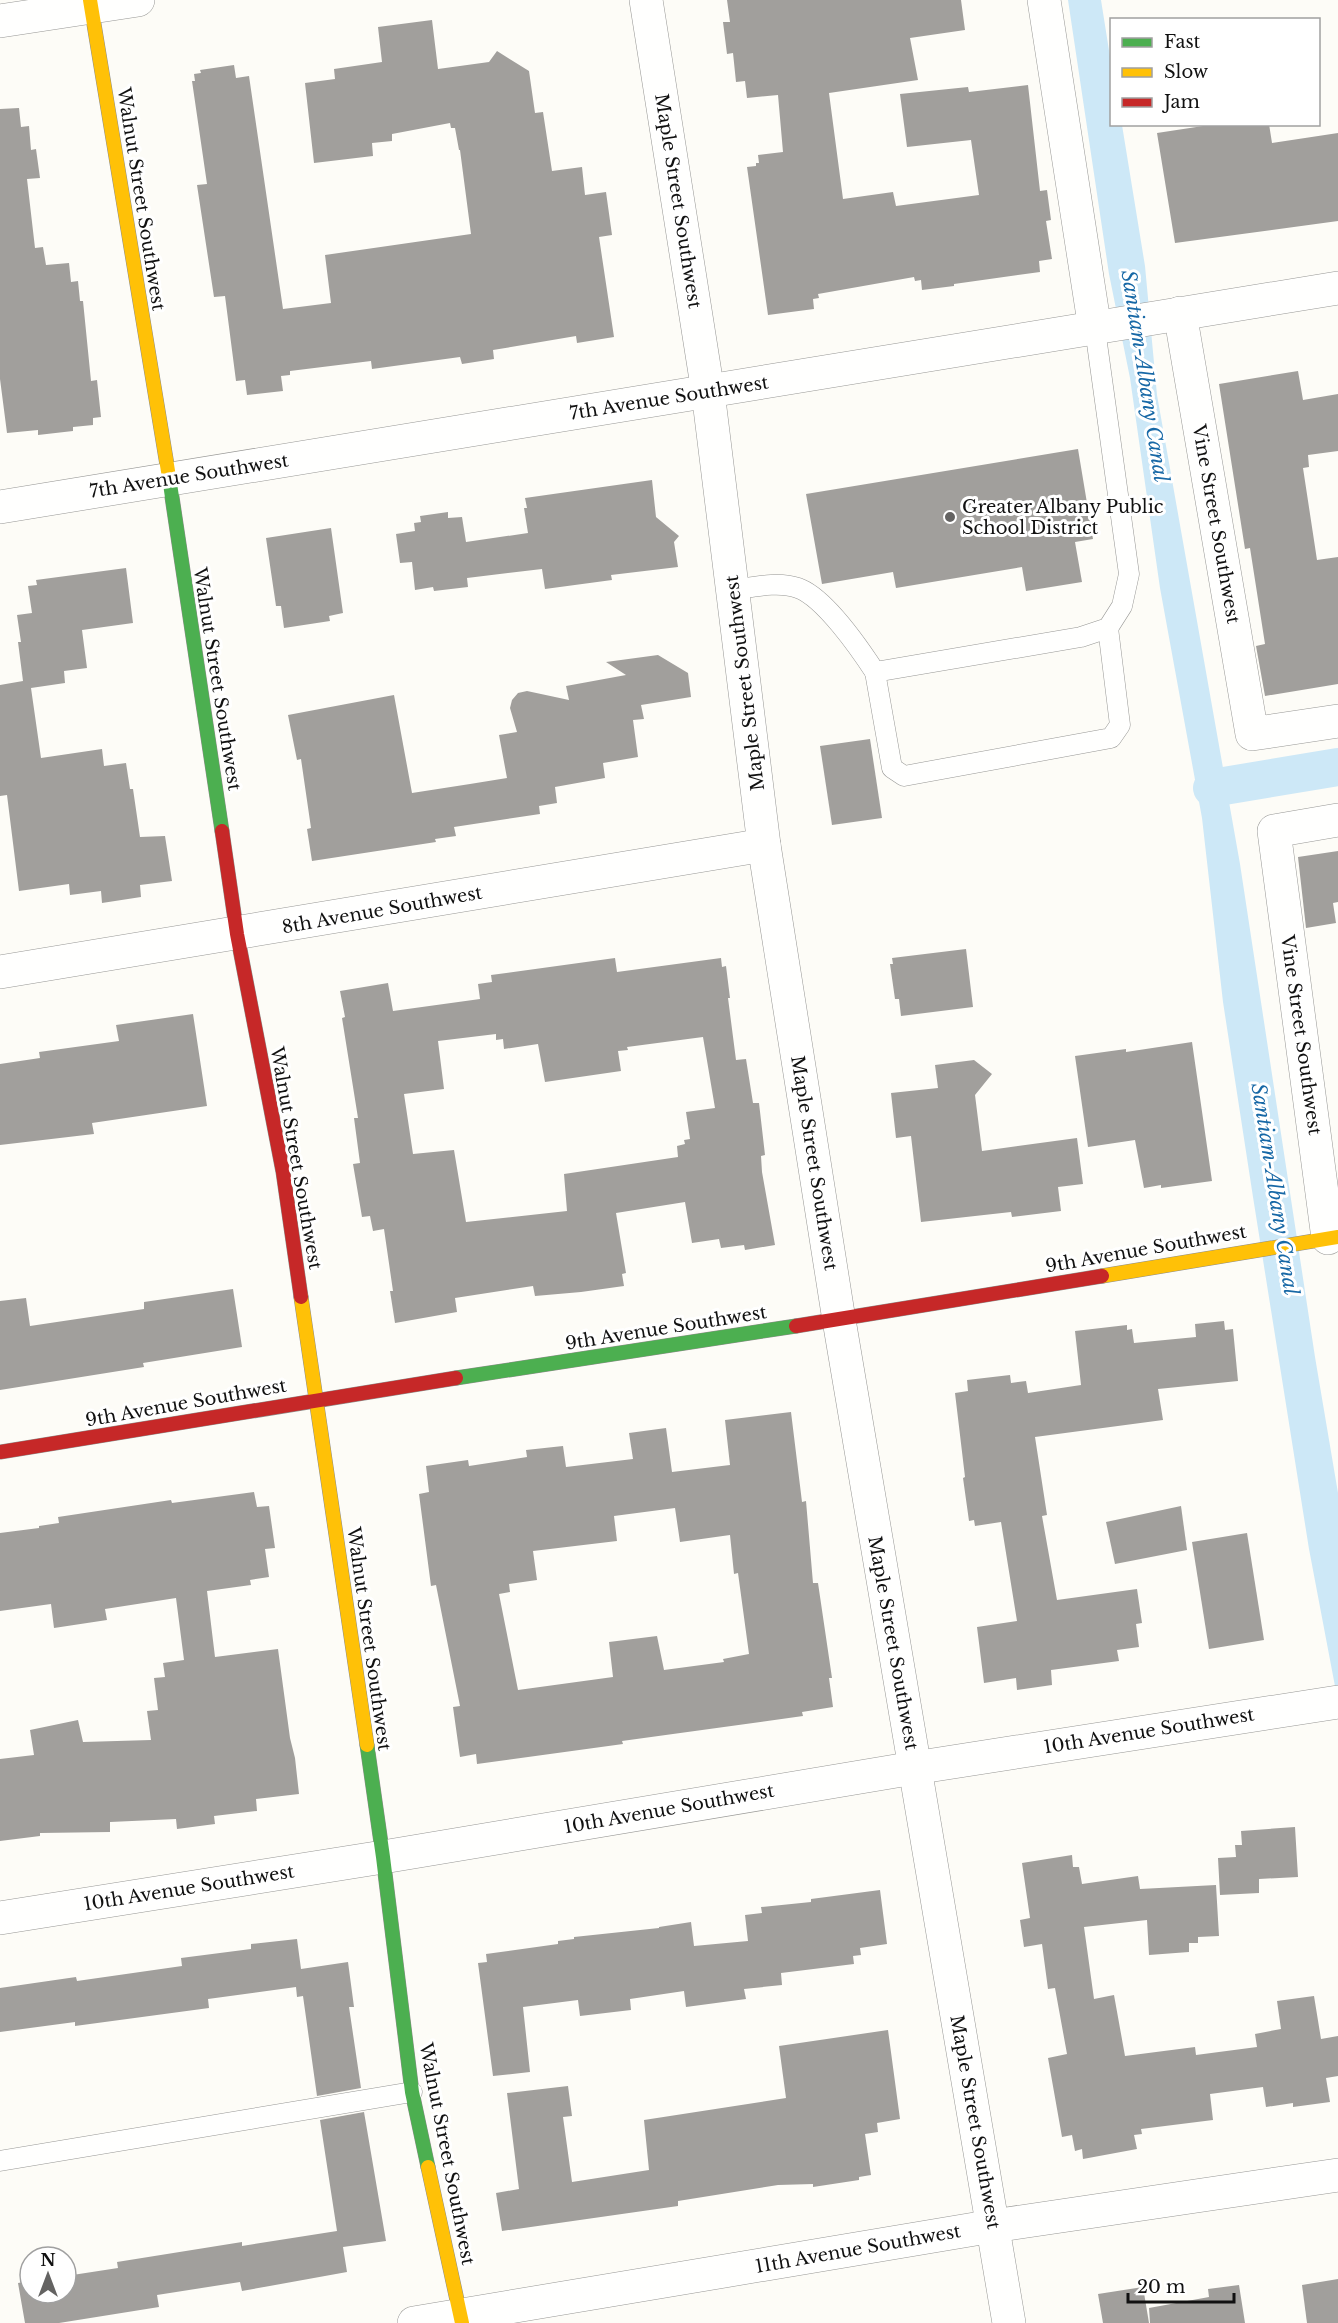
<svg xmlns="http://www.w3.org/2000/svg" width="1338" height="2323" viewBox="0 0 1338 2323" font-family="'Libre Baskerville',serif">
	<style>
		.water { fill: #cde8f7 }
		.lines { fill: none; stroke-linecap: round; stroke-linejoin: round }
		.canal { stroke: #cde8f7; stroke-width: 38 }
		.building { fill: #a19f9c; fill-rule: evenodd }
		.lane-casing { stroke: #979795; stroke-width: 21 }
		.street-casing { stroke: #979795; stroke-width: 34 }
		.fast-casing { stroke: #8e8d8b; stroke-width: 15 }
		.slow-casing { stroke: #8e8d8b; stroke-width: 15 }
		.jam-casing { stroke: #8e8d8b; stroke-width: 15 }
		.lane { stroke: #fffffe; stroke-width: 20 }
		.street { stroke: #fffffe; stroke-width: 33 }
		.fast { stroke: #4caf50; stroke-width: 14 }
		.slow { stroke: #ffc107; stroke-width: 14 }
		.jam { stroke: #c62828; stroke-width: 14 }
		.poi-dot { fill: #646362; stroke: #fff; stroke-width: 2 }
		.labels { text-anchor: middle; stroke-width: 6; stroke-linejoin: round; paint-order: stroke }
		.street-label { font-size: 18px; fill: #111; stroke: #fff }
		.poi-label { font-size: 18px; fill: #111; stroke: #fff; text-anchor: start }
		.water-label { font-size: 20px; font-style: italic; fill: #1768a6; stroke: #fff }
	</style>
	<rect width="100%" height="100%" fill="#fdfcf7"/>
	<path class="water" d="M 1068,0 L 1101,0 L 1111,63 L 1112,124 L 1122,125 L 1145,266 L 1157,395 L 1240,864 L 1315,1357 L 1338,1493 L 1338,1702 L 1309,1549 L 1253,1197 L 1223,1002 L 1202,818 L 1160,588 L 1130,378 L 1109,274 Z"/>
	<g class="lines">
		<path class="canal" d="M 1212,788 L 1338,767"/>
	</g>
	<g class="building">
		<path d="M 727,0 L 961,0 L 965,30 L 910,38 L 918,80 L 829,93 L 843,199 L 893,192 L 896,206 L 979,195 L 971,140 L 907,147 L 900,94 L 968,87 L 969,92 L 1028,85 L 1040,191 L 1047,190 L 1051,220 L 1046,221 L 1052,259 L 1039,261 L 1040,272 L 954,284 L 954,286 L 922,290 L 921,280 L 915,281 L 914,277 L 818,294 L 819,298 L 813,299 L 814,309 L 768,315 L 747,167 L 756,166 L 756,163 L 759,163 L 758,155 L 783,152 L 778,95 L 747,98 L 745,81 L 736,82 L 733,53 L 727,54 L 723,22 L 730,22 Z"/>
		<path d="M 432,20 L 438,69 L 489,62 L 497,51 L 529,71 L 535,113 L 543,112 L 552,171 L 582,167 L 585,195 L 606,192 L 612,235 L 599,237 L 614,337 L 577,343 L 576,336 L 493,350 L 494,359 L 462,364 L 460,357 L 372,369 L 371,361 L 290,371 L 290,375 L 281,376 L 283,391 L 247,395 L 245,380 L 236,381 L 225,296 L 214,297 L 197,185 L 207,184 L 192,81 L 195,81 L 194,74 L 201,73 L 200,70 L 234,65 L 236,78 L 249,76 L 283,309 L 331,303 L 325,255 L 471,234 L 460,150 L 459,150 L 455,128 L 451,128 L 450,123 L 392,134 L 392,141 L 372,143 L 373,156 L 314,163 L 305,83 L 335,79 L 334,69 L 382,62 L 378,27 Z"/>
		<path d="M 19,108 L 21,127 L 29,126 L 31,150 L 36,149 L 40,178 L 27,179 L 35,248 L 43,247 L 46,265 L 69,263 L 71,282 L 78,281 L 80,301 L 83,301 L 91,381 L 97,380 L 101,417 L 93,418 L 93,425 L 73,427 L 73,431 L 38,435 L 38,430 L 7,433 L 0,379 L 0,109 Z"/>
		<path d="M 1216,124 L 1269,124 L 1272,143 L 1338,133 L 1338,221 L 1175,243 L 1157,133 Z"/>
		<path d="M 1298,371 L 1303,400 L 1338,394 L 1338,451 L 1308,455 L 1309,467 L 1303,468 L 1317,560 L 1338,557 L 1338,684 L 1265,696 L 1256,646 L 1265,644 L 1250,548 L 1245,549 L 1219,384 Z"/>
		<path d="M 1078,449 L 1093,539 L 1075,542 L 1082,582 L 1026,591 L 1022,567 L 896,588 L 893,572 L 822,584 L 806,494 Z"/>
		<path d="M 652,480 L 656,517 L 679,536 L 674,542 L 678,567 L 611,575 L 612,580 L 545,589 L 542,569 L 467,578 L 468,587 L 434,591 L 433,587 L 415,590 L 412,562 L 400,563 L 396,534 L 415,531 L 414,523 L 421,522 L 420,516 L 448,512 L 448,518 L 462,517 L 466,542 L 528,533 L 524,508 L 527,508 L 525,498 Z"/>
		<path d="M 331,528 L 343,613 L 329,616 L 330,621 L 284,628 L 281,606 L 276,606 L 266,538 Z"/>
		<path d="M 126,568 L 133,623 L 82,630 L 87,668 L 64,671 L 65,683 L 31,688 L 41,758 L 102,749 L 104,766 L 126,763 L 130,789 L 133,789 L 140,837 L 165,836 L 172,881 L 140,885 L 141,897 L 102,903 L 101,891 L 70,895 L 69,884 L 19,891 L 7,795 L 0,796 L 0,685 L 23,681 L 18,642 L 21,642 L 17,615 L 32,613 L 28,586 L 37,585 L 36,580 Z"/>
		<path d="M 658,655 L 688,673 L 691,697 L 641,705 L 644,719 L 633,720 L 638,757 L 603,763 L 605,778 L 555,787 L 557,803 L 539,806 L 540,814 L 454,827 L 456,836 L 435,839 L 436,842 L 312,861 L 307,829 L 311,828 L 301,759 L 297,760 L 288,715 L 394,695 L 412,793 L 470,784 L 507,778 L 499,735 L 517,732 L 510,708 L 512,700 L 518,693 L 527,691 L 569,700 L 566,686 L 626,675 L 606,662 Z"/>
		<path d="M 870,739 L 882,818 L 832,825 L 820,746 Z"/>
		<path d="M 1338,851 L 1338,902 L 1333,903 L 1336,923 L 1306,928 L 1298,857 Z"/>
		<path d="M 966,949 L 973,1007 L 901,1016 L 899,999 L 895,999 L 890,964 L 893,964 L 892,958 Z"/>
		<path d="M 615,958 L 617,972 L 721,958 L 722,967 L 726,966 L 730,998 L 728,998 L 736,1060 L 746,1059 L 753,1103 L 759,1103 L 765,1155 L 761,1156 L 762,1172 L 775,1245 L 745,1250 L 744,1245 L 721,1248 L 719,1239 L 692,1243 L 685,1202 L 616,1213 L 626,1273 L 622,1274 L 624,1286 L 581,1292 L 535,1296 L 533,1286 L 455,1298 L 457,1312 L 395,1323 L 390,1291 L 393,1291 L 384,1229 L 373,1231 L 370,1216 L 362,1217 L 353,1164 L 360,1163 L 354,1118 L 358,1118 L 342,1018 L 345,1017 L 340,991 L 388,983 L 393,1011 L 480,999 L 478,984 L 492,982 L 491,975 ZM 496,1034 L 496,1040 L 503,1039 L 504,1049 L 538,1044 L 545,1082 L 621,1071 L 618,1051 L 628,1050 L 627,1047 L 703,1037 L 715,1108 L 686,1112 L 690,1139 L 684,1140 L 685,1144 L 677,1146 L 678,1157 L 564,1174 L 567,1211 L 466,1222 L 454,1150 L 413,1154 L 404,1094 L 444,1089 L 438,1041 Z"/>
		<path d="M 193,1014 L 207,1106 L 92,1123 L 94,1134 L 0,1145 L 0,1064 L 40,1058 L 39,1052 L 119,1041 L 116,1025 Z"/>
		<path d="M 1192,1042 L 1212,1181 L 1161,1188 L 1161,1185 L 1144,1188 L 1135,1140 L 1088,1147 L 1075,1056 L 1126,1049 L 1126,1052 Z"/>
		<path d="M 974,1060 L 992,1074 L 975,1095 L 982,1151 L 1077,1138 L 1083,1184 L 1058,1187 L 1061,1211 L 1012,1217 L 1011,1212 L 921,1222 L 911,1136 L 896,1138 L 891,1093 L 938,1088 L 935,1065 Z"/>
		<path d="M 233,1289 L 242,1347 L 143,1363 L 144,1367 L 0,1390 L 0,1301 L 26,1298 L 30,1326 L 144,1309 L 144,1302 Z"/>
		<path d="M 1224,1321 L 1225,1330 L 1233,1329 L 1238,1381 L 1158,1389 L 1163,1420 L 1035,1437 L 1047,1515 L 1042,1516 L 1057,1600 L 1137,1589 L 1142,1623 L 1136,1624 L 1139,1647 L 1117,1650 L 1119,1661 L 1051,1670 L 1052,1685 L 1017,1690 L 1016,1678 L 984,1683 L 977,1627 L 1017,1621 L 1001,1522 L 975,1526 L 974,1520 L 969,1521 L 963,1478 L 965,1477 L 955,1393 L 968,1391 L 967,1380 L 1010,1375 L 1011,1383 L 1026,1381 L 1028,1393 L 1081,1385 L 1075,1331 L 1127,1325 L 1127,1330 L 1132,1329 L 1134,1343 L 1196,1337 L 1195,1324 Z"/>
		<path d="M 791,1412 L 802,1502 L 806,1501 L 813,1583 L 818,1583 L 832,1678 L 829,1678 L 833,1707 L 802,1712 L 803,1716 L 622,1741 L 623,1744 L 477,1764 L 476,1754 L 460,1757 L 453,1707 L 460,1706 L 436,1585 L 431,1586 L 419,1494 L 429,1492 L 426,1466 L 468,1460 L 469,1466 L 527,1457 L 526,1450 L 563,1446 L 566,1467 L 633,1459 L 629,1433 L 666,1428 L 672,1472 L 730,1465 L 725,1420 ZM 675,1508 L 680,1542 L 730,1535 L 734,1574 L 738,1573 L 749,1654 L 723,1659 L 724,1662 L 664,1670 L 657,1636 L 609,1642 L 613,1677 L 518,1690 L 499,1594 L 510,1592 L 509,1584 L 537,1580 L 533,1551 L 617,1541 L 614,1516 Z"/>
		<path d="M 254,1492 L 257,1507 L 269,1506 L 275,1548 L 265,1549 L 269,1577 L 250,1580 L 251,1585 L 207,1591 L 215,1657 L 278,1649 L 290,1738 L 295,1758 L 299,1794 L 256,1799 L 257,1811 L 214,1816 L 215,1824 L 177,1829 L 176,1819 L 110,1822 L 110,1832 L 40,1833 L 40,1836 L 0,1841 L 0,1759 L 34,1755 L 30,1730 L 78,1720 L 83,1742 L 151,1740 L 147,1711 L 158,1710 L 154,1678 L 165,1677 L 163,1663 L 184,1660 L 176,1598 L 105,1609 L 107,1620 L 54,1628 L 51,1604 L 0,1611 L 0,1533 L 39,1528 L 39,1526 L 59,1523 L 58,1517 L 171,1500 L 172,1503 Z"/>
		<path d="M 1181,1506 L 1187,1550 L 1115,1564 L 1106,1522 Z"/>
		<path d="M 1247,1533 L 1264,1640 L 1209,1649 L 1192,1542 Z"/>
		<path d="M 1295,1827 L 1298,1877 L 1259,1879 L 1259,1893 L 1220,1895 L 1218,1858 L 1236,1857 L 1235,1845 L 1242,1845 L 1241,1831 Z"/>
		<path d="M 1072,1855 L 1073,1867 L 1079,1867 L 1082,1884 L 1138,1876 L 1140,1889 L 1216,1885 L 1219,1936 L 1198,1937 L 1198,1943 L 1189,1943 L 1189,1952 L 1149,1955 L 1147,1920 L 1084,1927 L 1094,1999 L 1114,1995 L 1125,2056 L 1195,2047 L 1196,2055 L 1257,2047 L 1255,2034 L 1281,2029 L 1277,2001 L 1314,1996 L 1321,2039 L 1338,2036 L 1338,2076 L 1326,2078 L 1330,2102 L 1293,2107 L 1293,2103 L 1266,2107 L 1263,2087 L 1210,2094 L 1213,2120 L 1141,2129 L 1142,2134 L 1134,2135 L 1137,2149 L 1083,2159 L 1082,2149 L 1075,2151 L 1072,2135 L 1062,2137 L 1048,2058 L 1067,2054 L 1055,1988 L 1048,1989 L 1042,1944 L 1024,1947 L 1020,1920 L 1030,1918 L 1022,1863 Z"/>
		<path d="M 880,1890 L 887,1944 L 860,1948 L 861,1955 L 853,1956 L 854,1964 L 781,1973 L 782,1985 L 744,1989 L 746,1999 L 686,2007 L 684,1991 L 630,1999 L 631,2010 L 580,2016 L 578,2000 L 523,2007 L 530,2072 L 493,2076 L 478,1963 L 487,1962 L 486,1954 L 558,1944 L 558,1941 L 574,1939 L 574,1937 L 659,1928 L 659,1927 L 691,1922 L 694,1946 L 748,1941 L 745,1915 L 762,1913 L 761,1907 L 811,1902 L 811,1899 Z"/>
		<path d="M 297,1939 L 301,1969 L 348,1962 L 354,2007 L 349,2007 L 361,2088 L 317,2096 L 303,1996 L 297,1997 L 296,1987 L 208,1999 L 209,2008 L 75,2026 L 75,2022 L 0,2032 L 0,1988 L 76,1977 L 77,1981 L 182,1966 L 181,1958 L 251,1949 L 251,1944 Z"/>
		<path d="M 888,2030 L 900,2119 L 877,2123 L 878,2132 L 865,2134 L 871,2175 L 859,2177 L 859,2180 L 813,2187 L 813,2184 L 778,2185 L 678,2201 L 678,2206 L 502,2231 L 496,2193 L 519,2189 L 507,2093 L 568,2086 L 572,2116 L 563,2117 L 572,2182 L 649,2170 L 644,2120 L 786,2098 L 779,2046 Z"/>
		<path d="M 364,2112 L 386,2241 L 343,2247 L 347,2272 L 242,2291 L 240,2282 L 157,2295 L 159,2307 L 59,2323 L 25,2323 L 18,2283 L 30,2281 L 30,2293 L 66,2293 L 66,2276 L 118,2268 L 117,2262 L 242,2242 L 242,2246 L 337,2231 L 320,2120 Z"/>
		<path d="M 1338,2279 L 1338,2323 L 1307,2323 L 1302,2285 Z"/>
		<path d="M 1239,2285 L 1245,2323 L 1150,2323 L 1149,2308 L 1209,2297 L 1208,2289 Z"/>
		<path d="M 1143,2287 L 1149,2323 L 1103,2323 L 1098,2294 Z"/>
	</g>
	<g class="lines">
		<defs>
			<g id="lane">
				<path d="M 734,590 C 754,587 778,581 798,588 C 824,597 860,649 875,672 L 1081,637 L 1108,628 L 1122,606 L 1129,574 L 1095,329"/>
				<path d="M 875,672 L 892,768 L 904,776 L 1111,738 L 1120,725 L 1108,628"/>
				<path d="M 0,2161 L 412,2092"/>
			</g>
			<g id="street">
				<path d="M 646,0 L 708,392 L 764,845 L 839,1320 L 1009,2323"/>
				<path d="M 1044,0 L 1095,329"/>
				<path d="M 0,21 L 138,0"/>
				<path d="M 1180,313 L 1252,734 L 1338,721"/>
				<path d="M 0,507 L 1338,288"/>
				<path d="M 0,972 L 764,845"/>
				<path d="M 1328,1238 L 1274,831 L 1338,820"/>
				<path d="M 0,1918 L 383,1857 L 914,1768 L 1338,1702"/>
				<path d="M 414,2323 L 993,2226 L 1338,2175"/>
			</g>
			<g id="fast">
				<path d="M 169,477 L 222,831"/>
				<path d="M 456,1378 L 796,1326"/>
				<path d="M 367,1745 L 383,1857 L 412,2092 L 428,2167"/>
			</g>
			<g id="slow">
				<path d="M 90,0 L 169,477"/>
				<path d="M 1102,1276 L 1338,1237"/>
				<path d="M 301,1297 L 367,1745"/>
				<path d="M 428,2167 L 462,2323"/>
			</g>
			<g id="jam">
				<path d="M 222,831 L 237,934 L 283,1172 L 301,1297"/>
				<path d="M 796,1326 L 1102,1276"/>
				<path d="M 0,1452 L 456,1378"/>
			</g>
		</defs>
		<use href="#lane" class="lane-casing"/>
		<use href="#street" class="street-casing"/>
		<use href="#fast" class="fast-casing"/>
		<use href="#slow" class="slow-casing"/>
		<use href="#jam" class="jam-casing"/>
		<use href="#lane" class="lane"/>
		<use href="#street" class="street"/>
		<use href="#fast" class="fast"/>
		<use href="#slow" class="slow"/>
		<use href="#jam" class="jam"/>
	</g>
	<circle class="poi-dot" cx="950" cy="517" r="6"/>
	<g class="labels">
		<g class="street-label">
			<text transform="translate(141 199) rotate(81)" y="6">Walnut Street Southwest</text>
			<text transform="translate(678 201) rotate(81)" y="6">Maple Street Southwest</text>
			<text transform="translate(669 398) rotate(-9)" y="6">7th Avenue Southwest</text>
			<text transform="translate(189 476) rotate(-9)" y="6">7th Avenue Southwest</text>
			<text transform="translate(1216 524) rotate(80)" y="6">Vine Street Southwest</text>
			<text transform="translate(217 679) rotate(81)" y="6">Walnut Street Southwest</text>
			<text transform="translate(745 683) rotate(-97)" y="6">Maple Street Southwest</text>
			<text transform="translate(382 910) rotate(-10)" y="6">8th Avenue Southwest</text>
			<text transform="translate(1301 1035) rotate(82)" y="6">Vine Street Southwest</text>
			<text transform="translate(296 1158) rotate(80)" y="6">Walnut Street Southwest</text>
			<text transform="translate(814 1163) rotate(81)" y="6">Maple Street Southwest</text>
			<text transform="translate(1146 1249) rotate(-10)" y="6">9th Avenue Southwest</text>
			<text transform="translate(666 1328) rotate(-9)" y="6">9th Avenue Southwest</text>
			<text transform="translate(186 1403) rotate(-10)" y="6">9th Avenue Southwest</text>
			<text transform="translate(369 1639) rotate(82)" y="6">Walnut Street Southwest</text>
			<text transform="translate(893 1643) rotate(80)" y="6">Maple Street Southwest</text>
			<text transform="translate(1149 1731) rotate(-9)" y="6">10th Avenue Southwest</text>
			<text transform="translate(669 1809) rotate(-10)" y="6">10th Avenue Southwest</text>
			<text transform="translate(189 1888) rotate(-9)" y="6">10th Avenue Southwest</text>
			<text transform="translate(975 2122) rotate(80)" y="6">Maple Street Southwest</text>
			<text transform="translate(447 2154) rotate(79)" y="6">Walnut Street Southwest</text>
			<text transform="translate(858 2249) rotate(-10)" y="6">11th Avenue Southwest</text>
		</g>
		<g class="poi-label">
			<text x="962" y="513">Greater Albany Public<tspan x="962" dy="21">School District</tspan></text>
		</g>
		<g class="water-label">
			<text transform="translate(1145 376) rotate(81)" y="7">Santiam-Albany Canal</text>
			<text transform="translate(1275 1189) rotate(81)" y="7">Santiam-Albany Canal</text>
		</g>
	</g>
	<rect x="1110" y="18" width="210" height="108" fill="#ffffff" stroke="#a0a0a0" stroke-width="1.5"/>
	<rect x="1122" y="38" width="30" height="9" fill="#4caf50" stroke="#a0a0a0" stroke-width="1.5"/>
	<text x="1164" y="48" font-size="18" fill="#111111">Fast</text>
	<rect x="1122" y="68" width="30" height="9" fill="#ffc107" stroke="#a0a0a0" stroke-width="1.5"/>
	<text x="1164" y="78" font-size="18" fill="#111111">Slow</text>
	<rect x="1122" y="98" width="30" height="9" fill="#c62828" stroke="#a0a0a0" stroke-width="1.5"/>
	<text x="1164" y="108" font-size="18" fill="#111111">Jam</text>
	<g transform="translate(48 2275)"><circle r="28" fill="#ffffff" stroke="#a0a0a0" stroke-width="1.5"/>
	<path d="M0-4.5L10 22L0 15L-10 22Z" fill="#646362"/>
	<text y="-9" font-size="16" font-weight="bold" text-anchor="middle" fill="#111111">N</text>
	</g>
	<path d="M1128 2293v9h106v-9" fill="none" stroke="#111111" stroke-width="3"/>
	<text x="1137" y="2293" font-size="18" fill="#111111" stroke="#ffffff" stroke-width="4.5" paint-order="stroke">20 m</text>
</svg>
